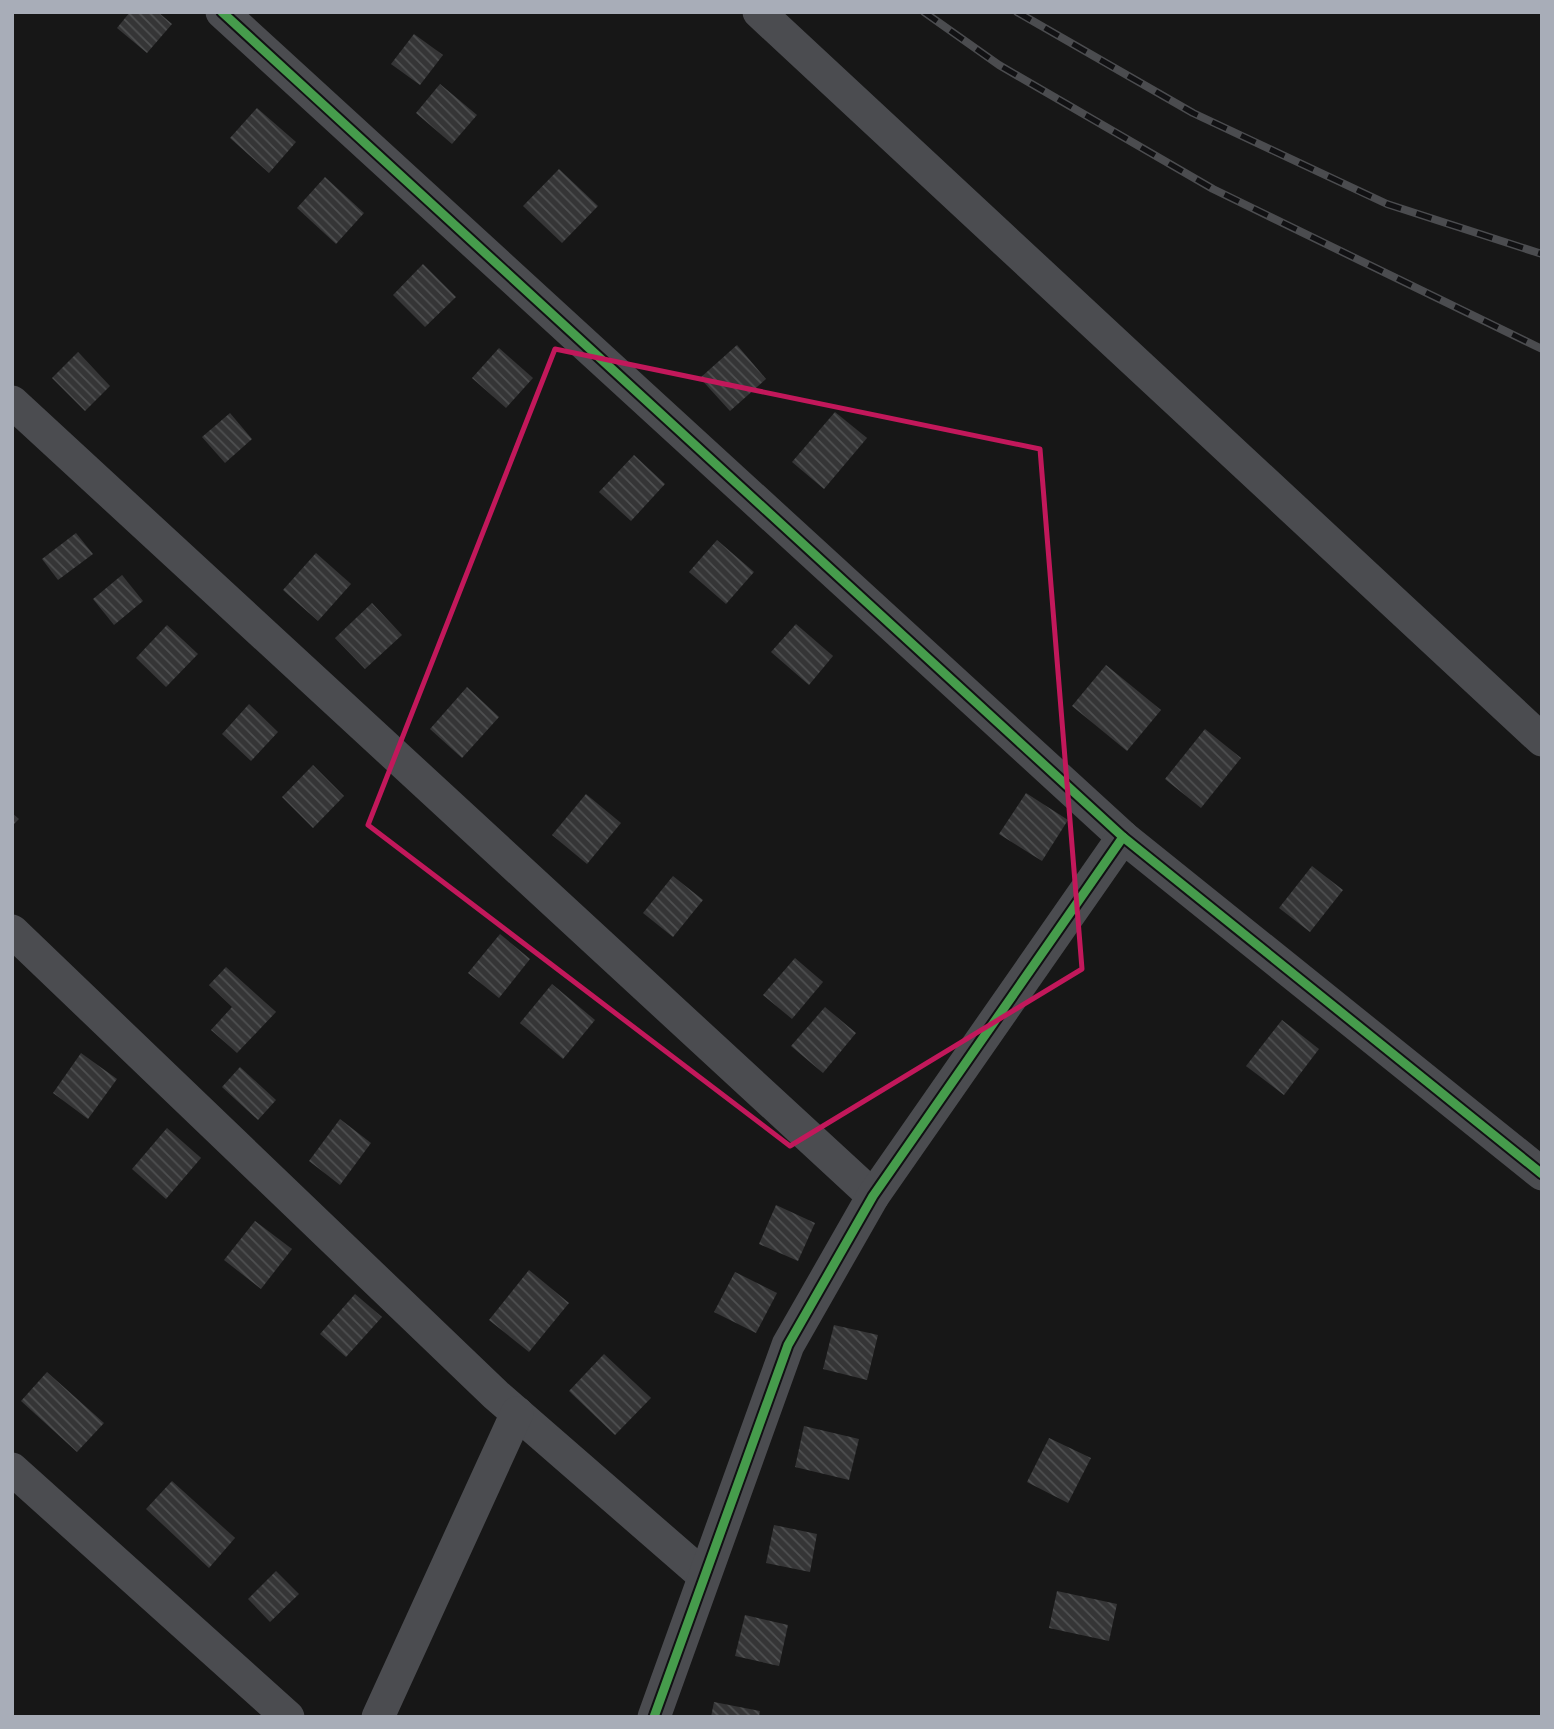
<svg xmlns="http://www.w3.org/2000/svg" width="1554" height="1729" viewBox="0 0 1554 1729" font-family="Arial,sans-serif">
	<style>
		.building { fill: url(#building-back-hatch) }
		.lines { fill: none; stroke-linecap: round; stroke-linejoin: round }
		.minor { stroke: #4b4c50; stroke-width: 33 }
		.rail-casing { stroke: #4b4c4f; stroke-width: 8 }
		.rail { stroke: #111113; stroke-width: 5; stroke-dasharray: 16; stroke-linecap: butt }
		.cycleway-casing { stroke: #111113; stroke-width: 13 }
		.cycleway { stroke: #469c4c; stroke-width: 9 }
		.marked { fill: none; stroke: #c2185b; stroke-width: 5; stroke-linejoin: round }
	</style>
	<defs>
		<pattern id="building-back-hatch" width="6" height="6" patternUnits="userSpaceOnUse" patternTransform="scale(1.75)"><rect width="6" height="6" fill="#353536"/><path d="M-1 5l2 2M0 0l6 6M5-1l2 2" fill="none" stroke="#4f5051"/></pattern>
	</defs>
	<rect width="100%" height="100%" fill="#171717"/>
	<g class="building">
		<path d="M 130,12 L 158,12 L 172,24 L 147,53 L 117,28 Z"/>
		<path d="M 414,34 L 443,55 L 420,85 L 391,64 Z"/>
		<path d="M 440,84 L 477,115 L 452,144 L 416,113 Z"/>
		<path d="M 257,108 L 296,142 L 269,173 L 230,138 Z"/>
		<path d="M 559,169 L 598,206 L 562,243 L 523,206 Z"/>
		<path d="M 325,177 L 364,213 L 336,244 L 297,208 Z"/>
		<path d="M 423,264 L 456,297 L 425,327 L 393,295 Z"/>
		<path d="M 737,345 L 766,379 L 730,411 L 700,378 Z"/>
		<path d="M 499,348 L 533,378 L 506,408 L 472,378 Z"/>
		<path d="M 78,352 L 110,386 L 85,411 L 52,378 Z"/>
		<path d="M 835,412 L 867,438 L 824,489 L 792,462 Z"/>
		<path d="M 230,413 L 252,439 L 225,463 L 202,437 Z"/>
		<path d="M 634,455 L 665,484 L 631,521 L 599,492 Z"/>
		<path d="M 76,533 L 93,554 L 58,580 L 42,559 Z"/>
		<path d="M 717,540 L 754,572 L 726,604 L 689,572 Z"/>
		<path d="M 316,553 L 351,584 L 318,621 L 283,590 Z"/>
		<path d="M 122,575 L 143,601 L 114,625 L 93,599 Z"/>
		<path d="M 372,603 L 402,635 L 365,669 L 335,638 Z"/>
		<path d="M 796,624 L 833,656 L 809,685 L 771,652 Z"/>
		<path d="M 167,625 L 198,654 L 166,687 L 136,658 Z"/>
		<path d="M 1106,665 L 1161,710 L 1127,751 L 1072,706 Z"/>
		<path d="M 467,687 L 499,717 L 462,758 L 430,729 Z"/>
		<path d="M 249,704 L 278,732 L 251,761 L 222,734 Z"/>
		<path d="M 1205,729 L 1241,758 L 1201,808 L 1165,779 Z"/>
		<path d="M 313,765 L 344,796 L 313,828 L 282,797 Z"/>
		<path d="M 1026,793 L 1068,820 L 1042,861 L 999,834 Z"/>
		<path d="M 586,794 L 621,823 L 587,864 L 552,835 Z"/>
		<path d="M 12,813 L 19,819 L 12,826 Z"/>
		<path d="M 1312,866 L 1343,890 L 1310,932 L 1279,908 Z"/>
		<path d="M 673,876 L 703,900 L 673,937 L 643,913 Z"/>
		<path d="M 500,934 L 530,959 L 499,998 L 468,973 Z"/>
		<path d="M 795,958 L 823,982 L 792,1019 L 763,995 Z"/>
		<path d="M 226,967 L 276,1012 L 237,1053 L 211,1030 L 232,1007 L 209,985 Z"/>
		<path d="M 552,984 L 595,1020 L 563,1059 L 520,1023 Z"/>
		<path d="M 825,1007 L 856,1033 L 823,1073 L 791,1046 Z"/>
		<path d="M 1282,1020 L 1319,1049 L 1284,1095 L 1246,1066 Z"/>
		<path d="M 81,1053 L 117,1079 L 88,1119 L 53,1093 Z"/>
		<path d="M 240,1067 L 276,1100 L 258,1120 L 222,1087 Z"/>
		<path d="M 340,1119 L 371,1143 L 340,1185 L 309,1161 Z"/>
		<path d="M 167,1128 L 201,1158 L 166,1199 L 132,1169 Z"/>
		<path d="M 776,1205 L 815,1223 L 798,1261 L 759,1244 Z"/>
		<path d="M 255,1221 L 292,1249 L 261,1289 L 224,1260 Z"/>
		<path d="M 529,1270 L 569,1303 L 529,1352 L 489,1320 Z"/>
		<path d="M 735,1272 L 777,1293 L 756,1333 L 714,1312 Z"/>
		<path d="M 355,1294 L 382,1317 L 346,1357 L 320,1334 Z"/>
		<path d="M 834,1325 L 878,1335 L 867,1380 L 823,1369 Z"/>
		<path d="M 604,1354 L 651,1398 L 615,1435 L 569,1391 Z"/>
		<path d="M 47,1372 L 104,1423 L 77,1452 L 21,1401 Z"/>
		<path d="M 804,1426 L 859,1439 L 849,1480 L 795,1467 Z"/>
		<path d="M 1049,1438 L 1091,1458 L 1068,1503 L 1027,1482 Z"/>
		<path d="M 172,1481 L 235,1538 L 209,1568 L 146,1509 Z"/>
		<path d="M 774,1525 L 817,1534 L 810,1572 L 766,1563 Z"/>
		<path d="M 276,1571 L 299,1594 L 270,1622 L 248,1599 Z"/>
		<path d="M 1057,1591 L 1117,1604 L 1109,1641 L 1049,1628 Z"/>
		<path d="M 745,1615 L 788,1625 L 779,1666 L 735,1656 Z"/>
		<path d="M 714,1702 L 760,1711 L 759,1717 L 711,1717 Z"/>
	</g>
	<g class="lines">
		<g class="minor">
			<path d="M 222,12 L 1123,837"/>
			<path d="M 759,12 L 1542,740"/>
			<path d="M 12,402 L 873,1196"/>
			<path d="M 12,931 L 496,1395 L 703,1575"/>
			<path d="M 12,1469 L 288,1717"/>
			<path d="M 378,1717 L 517,1413"/>
			<path d="M 654,1717 L 788,1345 L 873,1196 L 1123,837 L 1542,1174"/>
		</g>
		<defs>
			<g id="rail">
				<path d="M 924,12 L 999,65 L 1213,189 L 1542,349"/>
				<path d="M 1017,12 L 1193,113 L 1387,204 L 1542,254"/>
			</g>
		</defs>
		<use href="#rail" class="rail-casing"/>
		<use href="#rail" class="rail"/>
		<defs>
			<g id="cycleway">
				<path d="M 222,12 L 1123,837"/>
				<path d="M 654,1717 L 788,1345 L 873,1196 L 1123,837 L 1542,1174"/>
			</g>
		</defs>
		<use href="#cycleway" class="cycleway-casing"/>
		<use href="#cycleway" class="cycleway"/>
	</g>
	<path class="marked" d="M 555,349 L 1040,449 L 1082,969 L 790,1146 L 368,825 Z"/>
	<rect width="1554" height="1729" fill="none" stroke="#a8adb8" stroke-width="28"/>
</svg>
